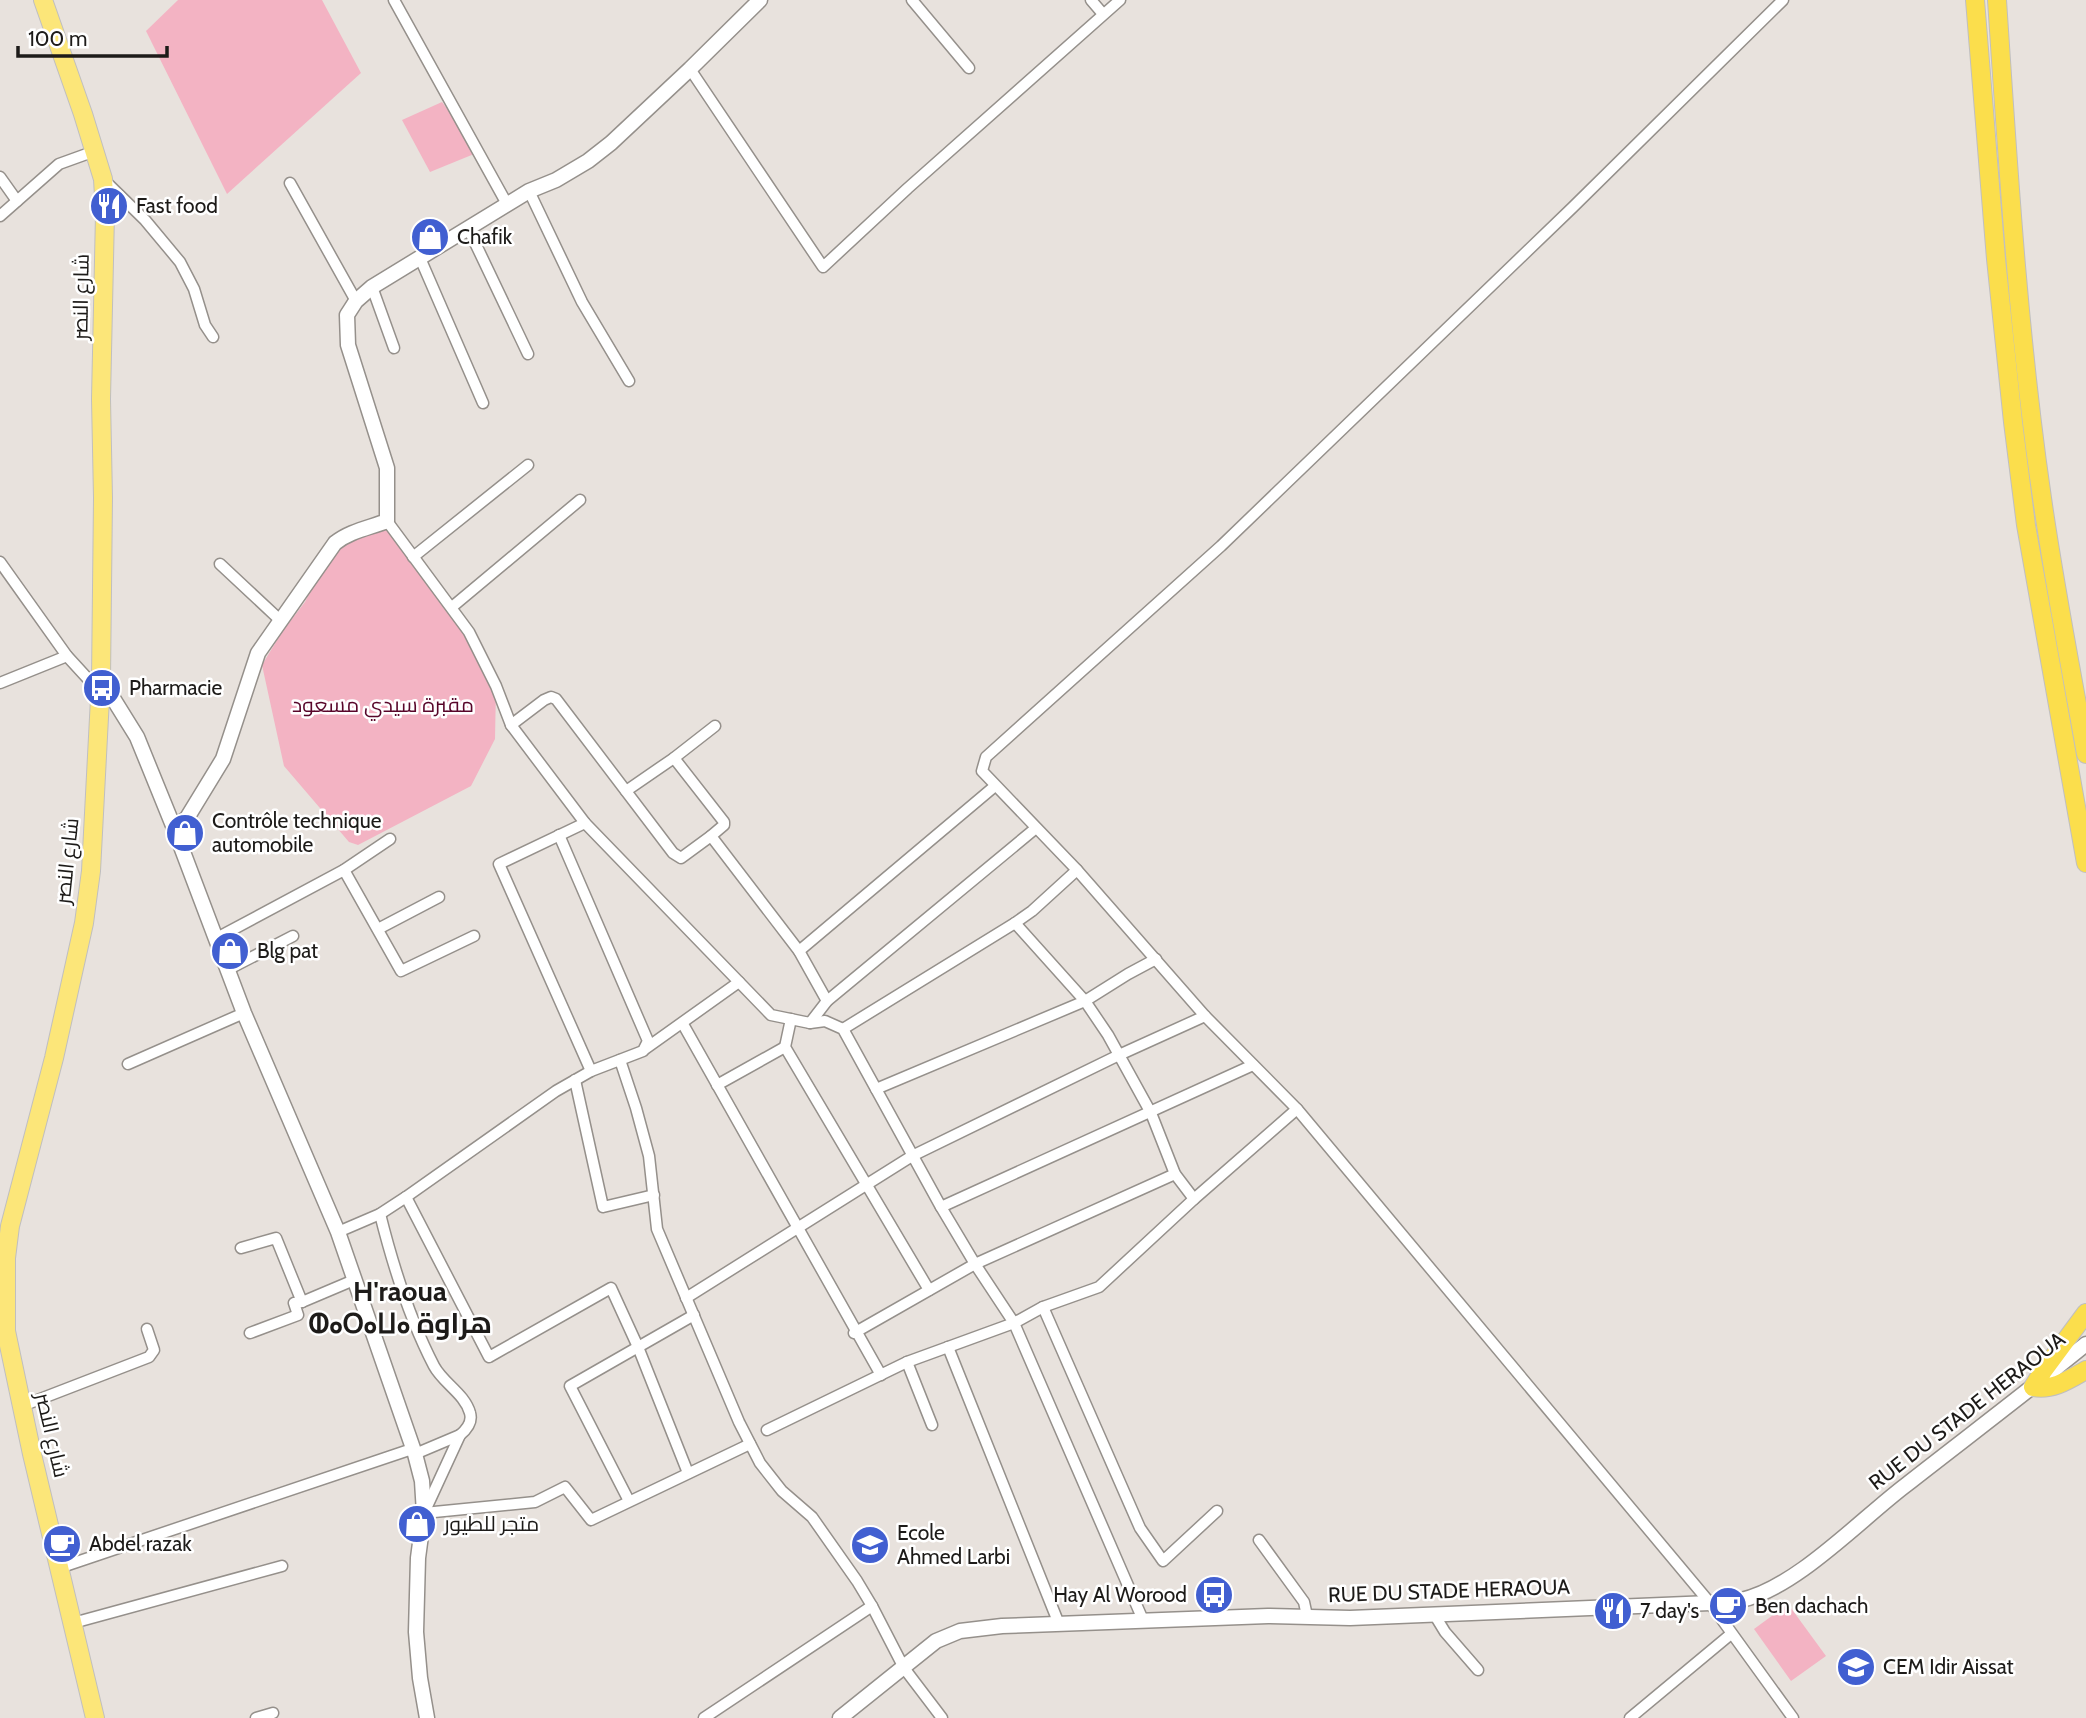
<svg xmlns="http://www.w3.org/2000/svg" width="2086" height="1718" viewBox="0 0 2086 1718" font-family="Cabin,Cairo,'Noto Sans Tifinagh',sans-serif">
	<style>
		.green { fill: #f3b3c3 }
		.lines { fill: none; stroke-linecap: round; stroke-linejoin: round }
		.minor-casing { stroke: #95908b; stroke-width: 13 }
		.tertiary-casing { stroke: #95908b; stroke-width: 17 }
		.primary-casing { stroke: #c0bfbf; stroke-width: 20 }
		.trunk-casing { stroke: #c0bfbf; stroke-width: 20 }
		.minor { stroke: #fff; stroke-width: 10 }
		.tertiary { stroke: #fff; stroke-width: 14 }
		.primary { stroke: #fce679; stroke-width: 18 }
		.trunk { stroke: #fbde4c; stroke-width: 18 }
		.labels { text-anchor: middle; stroke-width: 5; stroke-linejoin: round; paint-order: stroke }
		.poi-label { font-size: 21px; fill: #1d1b19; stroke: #fff; text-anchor: start }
		.street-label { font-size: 21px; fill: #1d1b19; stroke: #fff }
		.park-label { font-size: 21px; fill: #58062a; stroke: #fff }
		.district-label { font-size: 28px; font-weight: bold; fill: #1d1b19; stroke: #fff }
	</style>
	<rect width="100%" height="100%" fill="#e8e2dd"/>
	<g class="green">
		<path d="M 178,0 L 322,0 L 361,73 L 227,194 L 146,31 Z"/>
		<path d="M 442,102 L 479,152 L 430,172 L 402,120 Z"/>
		<path d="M 375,528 L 396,533 L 449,599 L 496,688 L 495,739 L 471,786 L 358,845 L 349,842 L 284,766 L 262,665 L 282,632 L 305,602 L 321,568 L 343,539 Z"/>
		<path d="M 1788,1604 L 1826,1656 L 1791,1681 L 1754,1629 Z"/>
	</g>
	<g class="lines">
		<defs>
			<g id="minor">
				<path d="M 394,0 L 507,204"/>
				<path d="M 912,0 L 969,68"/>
				<path d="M 1091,0 L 1103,14"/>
				<path d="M 1783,0 L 1572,208 L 1221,546 L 986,757 L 982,771 L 1077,870 L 1205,1016 L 1297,1109 L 1710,1603 L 1793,1718"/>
				<path d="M 690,69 L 823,267 L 908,188 L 1120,0"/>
				<path d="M 0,177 L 17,201"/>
				<path d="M 103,179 L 145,220 L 180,262 L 194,289 L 205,325 L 213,337"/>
				<path d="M 290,183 L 356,301"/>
				<path d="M 529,191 L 582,302 L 629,381"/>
				<path d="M 0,216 L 59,164 L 95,151"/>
				<path d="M 468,228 L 528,354"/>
				<path d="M 420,258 L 483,403"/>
				<path d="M 372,287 L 394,348"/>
				<path d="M 387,521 L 469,632 L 496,686 L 511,725 L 585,823 L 771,1015 L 810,1023 L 825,1021 L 843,1029 L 941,1207 L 975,1264 L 1014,1323 L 1143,1620"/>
				<path d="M 413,557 L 528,465"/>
				<path d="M 0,562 L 67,656 L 100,692"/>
				<path d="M 220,564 L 281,621"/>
				<path d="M 452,607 L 580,500"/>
				<path d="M 0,683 L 67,656"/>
				<path d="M 511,725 L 544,700 L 551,697 L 556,699 L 673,853 L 681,858 L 711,836 L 799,951 L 827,1001"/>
				<path d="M 674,758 L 715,726"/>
				<path d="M 626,791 L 674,758 L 724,822 L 724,825 L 711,836"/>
				<path d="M 585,823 L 499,864 L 591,1071"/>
				<path d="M 344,870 L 401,971 L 474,936"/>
				<path d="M 1015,923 L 1085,1001 L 1108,1035 L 1151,1113 L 1175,1174 L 1194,1199"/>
				<path d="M 378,929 L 439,897"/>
				<path d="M 215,939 L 344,870 L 390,839"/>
				<path d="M 799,951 L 995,786"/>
				<path d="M 227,970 L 293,936"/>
				<path d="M 791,1019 L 785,1047 L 929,1290"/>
				<path d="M 810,1023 L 827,1001 L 1036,828"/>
				<path d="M 684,1026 L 881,1375"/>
				<path d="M 843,1029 L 1015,923 L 1032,911 L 1077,870"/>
				<path d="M 645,1049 L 739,982"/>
				<path d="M 620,1060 L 636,1108 L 649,1156 L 657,1229 L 739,1422 L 760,1463 L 782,1491 L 812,1517 L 857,1581 L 872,1606 L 904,1668 L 942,1718"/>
				<path d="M 128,1064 L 244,1013"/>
				<path d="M 575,1080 L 603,1207 L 654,1195"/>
				<path d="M 717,1085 L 785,1047"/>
				<path d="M 876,1089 L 1085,1001 L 1128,974 L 1156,959"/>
				<path d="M 406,1197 L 489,1357 L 611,1288 L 638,1347 L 688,1473"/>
				<path d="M 941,1207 L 1253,1065"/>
				<path d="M 380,1214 C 393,1266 409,1318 434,1366 C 443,1383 465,1394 470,1413 C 473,1423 466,1430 460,1435 L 424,1513"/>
				<path d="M 338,1232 L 380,1214 L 406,1197 L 556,1091 L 591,1071 L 643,1051 L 648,1041 L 559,835"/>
				<path d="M 241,1248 L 276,1238 L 302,1302"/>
				<path d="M 686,1298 L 912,1156 L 1119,1055 L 1205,1016"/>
				<path d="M 1043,1307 L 1140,1528 L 1163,1561 L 1217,1511"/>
				<path d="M 250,1333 L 298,1315 L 294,1303 L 302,1302 L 354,1280"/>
				<path d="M 854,1333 L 975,1264 L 1175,1174"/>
				<path d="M 948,1347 L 1059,1624"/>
				<path d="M 22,1406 L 149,1357 L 154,1350 L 147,1329"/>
				<path d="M 932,1425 L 907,1362 L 1014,1323 L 1043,1307 L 1099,1287 L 1194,1199 L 1297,1109"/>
				<path d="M 767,1430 L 907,1362"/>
				<path d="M 415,1454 L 460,1435"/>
				<path d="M 629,1501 L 570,1386 L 694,1315"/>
				<path d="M 424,1513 L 535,1502 L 565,1487 L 591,1520 L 750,1444"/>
				<path d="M 1259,1540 L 1304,1602 L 1307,1616"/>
				<path d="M 59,1568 L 412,1449"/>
				<path d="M 1434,1614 L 1445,1632 L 1478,1670"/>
				<path d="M 73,1623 L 282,1566"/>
				<path d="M 256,1718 L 273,1713"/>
				<path d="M 704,1718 L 872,1606"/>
				<path d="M 1630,1718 L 1731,1634"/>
			</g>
			<g id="tertiary">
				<path d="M 101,679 L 137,737 L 174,828 L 244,1013 L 338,1232 L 415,1454 L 422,1481 L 424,1513 L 418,1558 L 416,1632 L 420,1678 L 427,1718"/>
				<path d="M 174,828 L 187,818 L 223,759 L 258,653 L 335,543 C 350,531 369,528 387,521 L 387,468 L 348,345 L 347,315 L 356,301 L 372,287 L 529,191 L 556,180 L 588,161 L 611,143 L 690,69 L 760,0"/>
				<path d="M 840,1718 L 936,1641 L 960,1631 L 1002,1626 L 1268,1616 L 1350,1618 L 1710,1603 C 1720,1602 1731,1602 1741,1600 C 1795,1589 1862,1518 1906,1485 C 1966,1438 2027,1392 2086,1344"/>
			</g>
			<path id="primary" d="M 43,0 L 83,114 L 103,179 L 105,214 L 101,399 L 103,498 L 101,679 L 91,871 L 84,923 L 54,1058 L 10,1226 L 6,1258 L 6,1331 L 32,1454 L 95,1718"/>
			<g id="trunk">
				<path d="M 1975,0 L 1996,259 L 2013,422 L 2026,525 L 2086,863"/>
				<path d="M 1997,0 C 2008,166 2018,333 2042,498 C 2054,583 2071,669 2086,754"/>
				<path d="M 2086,1313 L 2043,1371 L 2033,1387 C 2053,1391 2070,1379 2086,1370"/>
			</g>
		</defs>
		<use href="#minor" class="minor-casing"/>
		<use href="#tertiary" class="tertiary-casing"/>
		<use href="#primary" class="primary-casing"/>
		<use href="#trunk" class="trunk-casing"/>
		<use href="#minor" class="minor"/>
		<use href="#tertiary" class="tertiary"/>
		<use href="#primary" class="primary"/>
		<use href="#trunk" class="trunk"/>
	</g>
	<defs>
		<symbol id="restaurant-disc" viewBox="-11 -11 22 22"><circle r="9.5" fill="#415fd1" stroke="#fff"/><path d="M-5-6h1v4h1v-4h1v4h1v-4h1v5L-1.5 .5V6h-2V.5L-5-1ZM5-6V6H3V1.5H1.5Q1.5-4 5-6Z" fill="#fff"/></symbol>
		<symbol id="shop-disc" viewBox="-11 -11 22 22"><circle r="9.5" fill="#415fd1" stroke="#fff"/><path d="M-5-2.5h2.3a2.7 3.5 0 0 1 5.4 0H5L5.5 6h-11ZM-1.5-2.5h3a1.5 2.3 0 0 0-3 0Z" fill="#fff"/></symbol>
		<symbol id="bus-disc" viewBox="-11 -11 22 22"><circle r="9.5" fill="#415fd1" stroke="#fff"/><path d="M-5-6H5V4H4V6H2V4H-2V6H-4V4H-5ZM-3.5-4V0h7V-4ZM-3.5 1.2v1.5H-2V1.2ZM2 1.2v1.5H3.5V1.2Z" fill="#fff"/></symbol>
		<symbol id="cafe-disc" viewBox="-11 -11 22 22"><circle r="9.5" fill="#415fd1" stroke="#fff"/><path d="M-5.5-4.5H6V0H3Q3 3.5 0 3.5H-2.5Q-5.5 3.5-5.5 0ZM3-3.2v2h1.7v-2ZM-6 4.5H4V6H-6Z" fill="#fff"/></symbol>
		<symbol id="school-disc" viewBox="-11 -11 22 22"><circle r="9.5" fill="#415fd1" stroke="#fff"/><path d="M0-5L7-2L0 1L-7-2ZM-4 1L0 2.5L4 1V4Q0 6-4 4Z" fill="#fff"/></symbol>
	</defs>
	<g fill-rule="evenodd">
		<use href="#restaurant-disc" x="87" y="184" width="44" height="44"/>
		<use href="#shop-disc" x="408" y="215" width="44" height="44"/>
		<use href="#bus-disc" x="80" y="666" width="44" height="44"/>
		<use href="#shop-disc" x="163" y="811" width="44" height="44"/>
		<use href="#shop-disc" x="208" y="929" width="44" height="44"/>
		<use href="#shop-disc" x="395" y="1502" width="44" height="44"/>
		<use href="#cafe-disc" x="40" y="1522" width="44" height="44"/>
		<use href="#school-disc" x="848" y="1523" width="44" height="44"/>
		<use href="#bus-disc" x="1192" y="1573" width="44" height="44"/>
		<use href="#cafe-disc" x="1706" y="1584" width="44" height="44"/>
		<use href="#restaurant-disc" x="1591" y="1589" width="44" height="44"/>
		<use href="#school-disc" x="1834" y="1645" width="44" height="44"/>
	</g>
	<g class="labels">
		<g class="poi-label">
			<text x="136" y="213">Fast food</text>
			<text x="457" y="244">Chafik</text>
			<text x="129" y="695">Pharmacie</text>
			<text x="212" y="828">Contrôle technique<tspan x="212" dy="24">automobile</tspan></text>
			<text x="257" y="958">Blg pat</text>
			<text x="444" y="1531">متجر للطيور</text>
			<text x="897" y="1540">Ecole<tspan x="897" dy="24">Ahmed Larbi</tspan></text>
			<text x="89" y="1551">Abdel razak</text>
			<text x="1187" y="1602" text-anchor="end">Hay Al Worood</text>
			<text x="1755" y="1613">Ben dachach</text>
			<text x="1640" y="1618">7 day's</text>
			<text x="1883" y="1674">CEM Idir Aissat</text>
		</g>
		<g class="street-label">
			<text transform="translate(81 297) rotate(-89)" y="7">شارع النصر</text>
			<text transform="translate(67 861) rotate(-84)" y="7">شارع النصر</text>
			<text transform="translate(1967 1411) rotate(-38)" y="7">RUE DU STADE HERAOUA</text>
			<text transform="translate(52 1435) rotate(77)" y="7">شارع النصر</text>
			<text transform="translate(1449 1591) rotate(-2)" y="7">RUE DU STADE HERAOUA</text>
		</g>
		<g class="park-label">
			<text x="383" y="712">مقبرة سيدي مسعود</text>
		</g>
		<g class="district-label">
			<text x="400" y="1301">H'raoua<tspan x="400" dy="32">ⵀⴰⵔⴰⵡⴰ هراوة</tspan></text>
		</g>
	</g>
	<path d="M18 46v10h149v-10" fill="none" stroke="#1d1b19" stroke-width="3.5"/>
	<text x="28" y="46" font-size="21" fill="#1d1b19" stroke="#ffffff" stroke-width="5" paint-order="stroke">100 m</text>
</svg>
